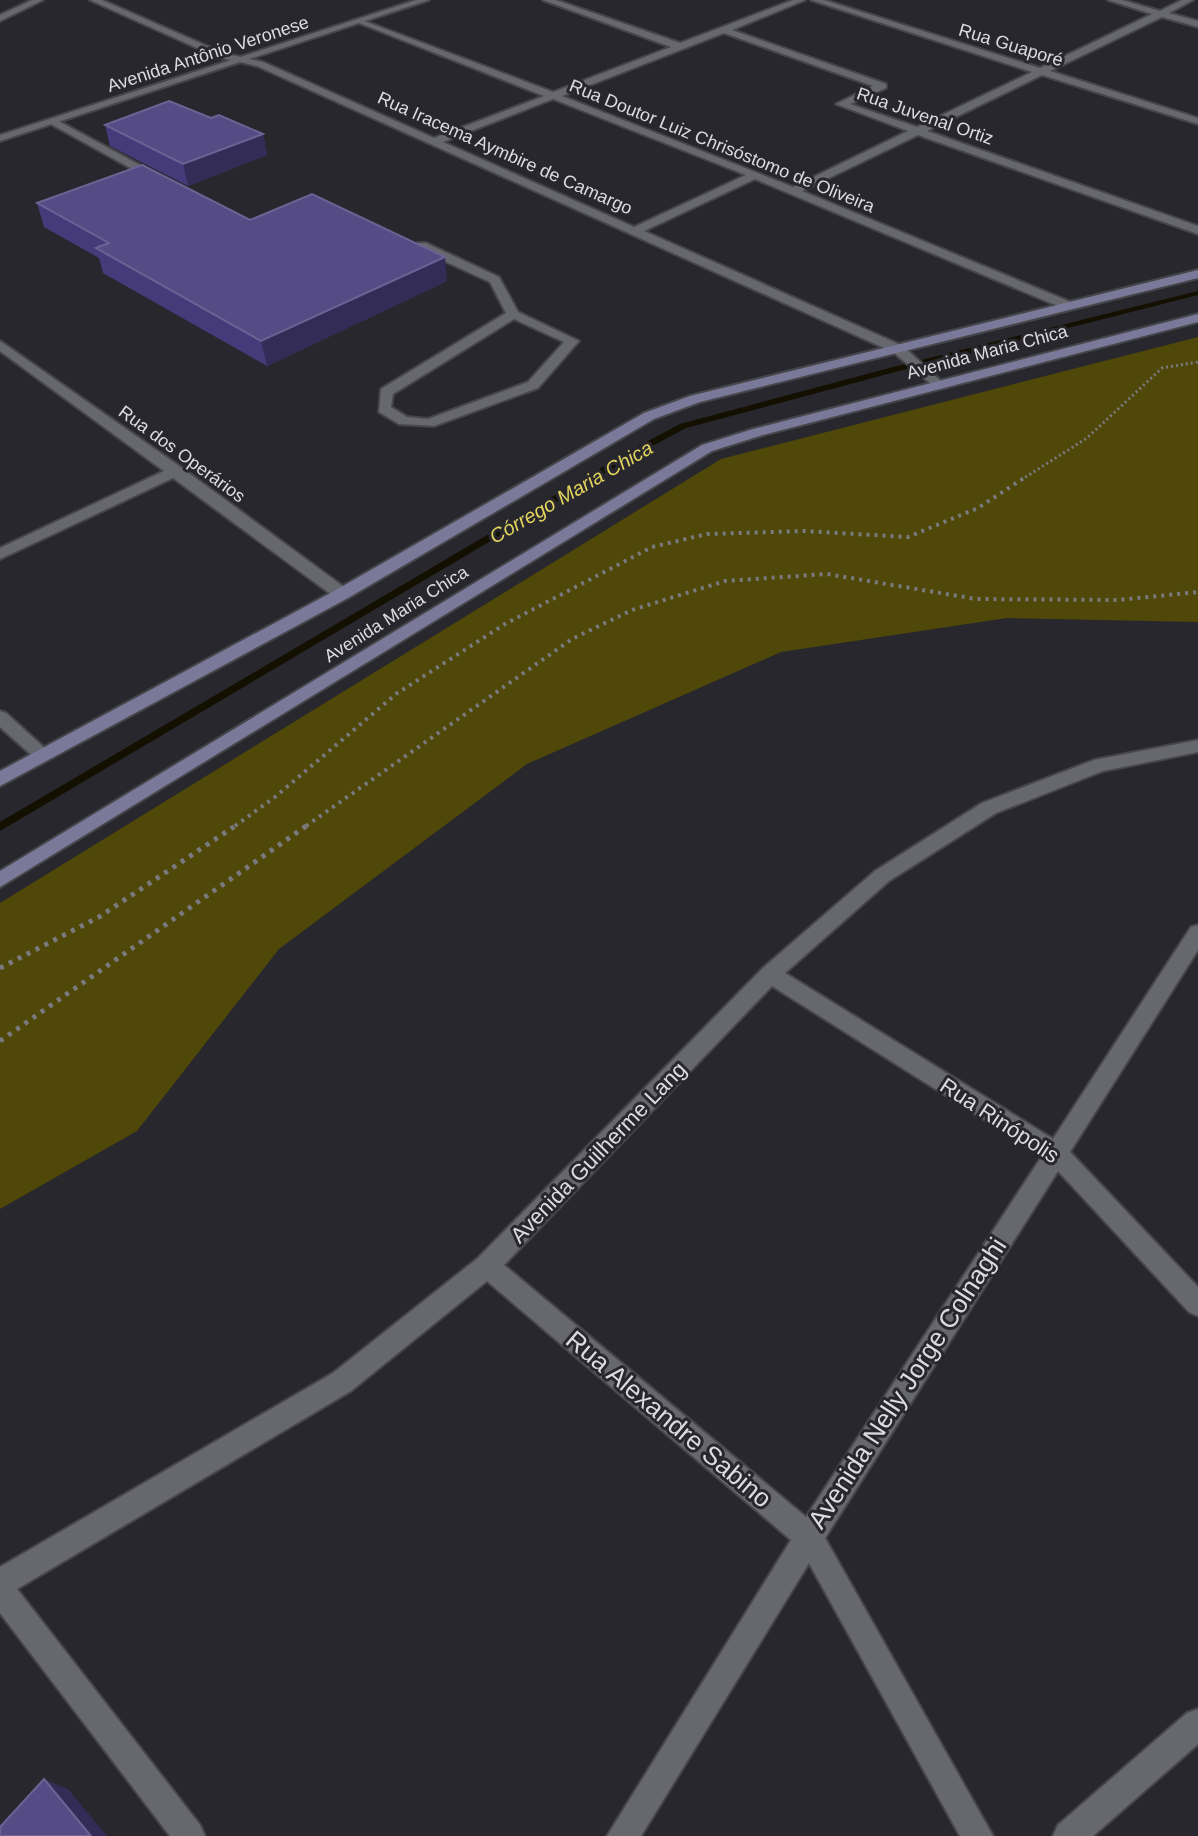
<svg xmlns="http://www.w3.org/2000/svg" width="1198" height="1836" viewBox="0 0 1198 1836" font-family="Arial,sans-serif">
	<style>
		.green { fill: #4f4809 }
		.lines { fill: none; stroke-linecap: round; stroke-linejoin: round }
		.stream { fill: #131000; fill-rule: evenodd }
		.service-casing { stroke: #45454a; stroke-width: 4 }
		.minor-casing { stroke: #45454a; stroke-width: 4 }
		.tertiary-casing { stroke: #45454a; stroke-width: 4 }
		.secondary-casing { stroke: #45454a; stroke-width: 4 }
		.path-far2 { stroke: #7a797e; stroke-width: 3; stroke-dasharray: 2 3; stroke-linecap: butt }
		.path-far1 { stroke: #7a797e; stroke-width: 4; stroke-dasharray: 3 5; stroke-linecap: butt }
		.path { stroke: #7a797e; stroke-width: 5; stroke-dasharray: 4 6; stroke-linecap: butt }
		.service { fill: #67676e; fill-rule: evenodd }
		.minor { fill: #67676e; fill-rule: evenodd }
		.tertiary { fill: #67676e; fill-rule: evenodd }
		.secondary { fill: #7b7999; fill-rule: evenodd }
		.wall { fill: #463b7a }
		.shaded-wall { fill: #332c56 }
		.building { fill: #564c85; stroke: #6b6393; stroke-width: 2 }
		.labels { text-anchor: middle; stroke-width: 6; stroke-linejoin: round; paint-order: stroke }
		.far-street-label { font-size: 18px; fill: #dcdce0; stroke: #28272d }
		.far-water-label { font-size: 20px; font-style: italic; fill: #e2d45d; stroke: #28272d }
		.street-label { font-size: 22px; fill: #dcdce0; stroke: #28272d }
		.near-street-label { font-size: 26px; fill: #dcdce0; stroke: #28272d }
	</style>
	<rect width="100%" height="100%" fill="#28272d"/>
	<path class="green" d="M 1198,337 L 1198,622 L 1007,618 L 781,652 L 527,764 L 279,949 L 137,1131 L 0,1209 L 0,903 L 721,459 Z"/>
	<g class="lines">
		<path class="stream" d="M 1198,291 L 1198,295 L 899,371 L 686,428 L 641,452 L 0,831 L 0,822 L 635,448 L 680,424 L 893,367 Z"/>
		<defs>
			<g id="service">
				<path d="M 53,118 L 162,177 L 164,179 L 154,181 L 49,123 L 48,121 Z"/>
				<path d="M 418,243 L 426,243 L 499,277 L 518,312 L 579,341 L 538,388 L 434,426 L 399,424 L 379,412 L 381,389 L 506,313 L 490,282 L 418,249 ZM 514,319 L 564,342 L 528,382 L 428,419 L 407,417 L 391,407 L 393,394 Z"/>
			</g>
			<g id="minor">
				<path d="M 90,0 L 102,0 L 223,53 L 263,62 L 434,138 L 544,96 L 359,23 L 359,19 L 553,92 L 671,47 L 543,0 L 556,0 L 680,43 L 793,0 L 805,0 L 732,30 L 886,84 L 886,88 L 850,104 L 917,127 L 1032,72 L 811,0 L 824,0 L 1040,68 L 1152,14 L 1108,0 L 1122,0 L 1160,11 L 1182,0 L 1193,0 L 1169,13 L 1198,21 L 1198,27 L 1162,17 L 1050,71 L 1198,118 L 1198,124 L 1042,75 L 927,131 L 1198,226 L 1198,234 L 918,135 L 802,191 L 1073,303 L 1073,309 L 1065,309 L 755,179 L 644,231 L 903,346 L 942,382 L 942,388 L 937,389 L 893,352 L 257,66 L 217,57 ZM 724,33 L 873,86 L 836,104 L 908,131 L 793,187 L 562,96 ZM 553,99 L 746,175 L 634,227 L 443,142 Z"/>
				<path d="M 0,341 L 182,468 L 348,590 L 348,598 L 336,598 L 173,478 L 0,559 L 0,548 L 164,471 L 0,351 Z"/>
				<path d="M 0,711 L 6,713 L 48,751 L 51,755 L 48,759 L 36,759 L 0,727 Z"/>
				<path d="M 1198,740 L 1198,752 L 1103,771 L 996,813 L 889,881 L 785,973 L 1053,1139 L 1191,927 L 1198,925 L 1198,950 L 1070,1152 L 1198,1287 L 1198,1316 L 1189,1312 L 1058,1171 L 825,1538 L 993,1836 L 960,1836 L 809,1563 L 641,1836 L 607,1836 L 791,1540 L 487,1281 L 351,1391 L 17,1589 L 200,1825 L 205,1836 L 170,1836 L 0,1613 L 0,1567 L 333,1373 L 478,1258 L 763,968 L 875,871 L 982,803 L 1094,760 ZM 772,986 L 1042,1156 L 806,1517 L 504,1265 Z"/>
				<path d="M 1198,1709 L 1198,1744 L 1093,1836 L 1053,1836 L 1058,1825 L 1187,1713 Z"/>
			</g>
			<g id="tertiary">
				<path d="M 32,0 L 43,0 L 0,21 L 0,15 Z"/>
				<path d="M 416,0 L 429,0 L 0,141 L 0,135 Z"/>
			</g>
			<g id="secondary">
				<path d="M 1198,270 L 1198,278 L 700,402 L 654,419 L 348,598 L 0,786 L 0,771 L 336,590 L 644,413 L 690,396 Z"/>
				<path d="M 1198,314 L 1198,322 L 763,435 L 712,451 L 0,887 L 0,871 L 702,445 L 753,429 Z"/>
			</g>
		</defs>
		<use href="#service" class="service-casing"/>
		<use href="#minor" class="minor-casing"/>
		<use href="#tertiary" class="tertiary-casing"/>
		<use href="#secondary" class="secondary-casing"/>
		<path class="path-far2" d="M 1021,480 L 1087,438 L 1162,368 L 1198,362"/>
		<g class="path-far1">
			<path d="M 235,826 L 275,797 L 396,694 L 505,624 L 652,547 L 707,534 L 804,531 L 908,537 L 978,508 L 1024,478"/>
			<path d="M 306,826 L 572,639 L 632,610 L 725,581 L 827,574 L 976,599 L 1118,600 L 1198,592"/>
		</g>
		<g class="path">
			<path d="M 0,968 L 99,917 L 238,824"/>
			<path d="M 0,1041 L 309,824"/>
		</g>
		<use href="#service" class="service"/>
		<use href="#minor" class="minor"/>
		<use href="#tertiary" class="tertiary"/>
		<use href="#secondary" class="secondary"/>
	</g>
	<g class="wall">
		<path d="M 105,125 L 263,134 L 267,155 L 188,186 L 110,146 Z"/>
		<path d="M 37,203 L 250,220 L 447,281 L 267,366 L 103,273 L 99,258 L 44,227 Z"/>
	</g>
	<g class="shaded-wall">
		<path d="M 263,134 L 267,155 L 188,186 L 183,164 Z"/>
		<path d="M 445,257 L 447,281 L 267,366 L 261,341 Z"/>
		<path d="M 44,1779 L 68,1789 L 107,1836 L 91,1836 Z"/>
	</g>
	<g class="building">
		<path d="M 169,101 L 211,118 L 219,115 L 263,134 L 183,164 L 105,125 Z"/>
		<path d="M 142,165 L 250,220 L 312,194 L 445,257 L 261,341 L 96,248 L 109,243 L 37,203 Z"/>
		<path d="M 44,1779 L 91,1836 L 0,1836 L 0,1827 Z"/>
	</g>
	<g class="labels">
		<g class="far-street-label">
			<text transform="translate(1011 45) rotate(17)" y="6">Rua Guaporé</text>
			<text transform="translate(208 54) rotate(-18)" y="6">Avenida Antônio Veronese</text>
			<text transform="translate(925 116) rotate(19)" y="6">Rua Juvenal Ortiz</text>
			<text transform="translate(722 146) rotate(22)" y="6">Rua Doutor Luiz Chrisóstomo de Oliveira</text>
			<text transform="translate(505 153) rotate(24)" y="6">Rua Iracema Aymbire de Camargo</text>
			<text transform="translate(987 352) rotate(-15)" y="6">Avenida Maria Chica</text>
			<text transform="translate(182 454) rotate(36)" y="6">Rua dos Operários</text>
			<text transform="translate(396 614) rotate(-32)" y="6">Avenida Maria Chica</text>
		</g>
		<g class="far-water-label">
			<text transform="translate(571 492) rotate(-30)" y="7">Córrego Maria Chica</text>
		</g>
		<g class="street-label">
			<text transform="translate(1000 1120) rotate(33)" y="8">Rua Rinópolis</text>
			<text transform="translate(598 1152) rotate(-46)" y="8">Avenida Guilherme Lang</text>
		</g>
		<g class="near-street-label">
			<text transform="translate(907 1383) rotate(-57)" y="9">Avenida Nelly Jorge Colnaghi</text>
			<text transform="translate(669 1419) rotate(40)" y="9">Rua Alexandre Sabino</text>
		</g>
	</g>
</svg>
